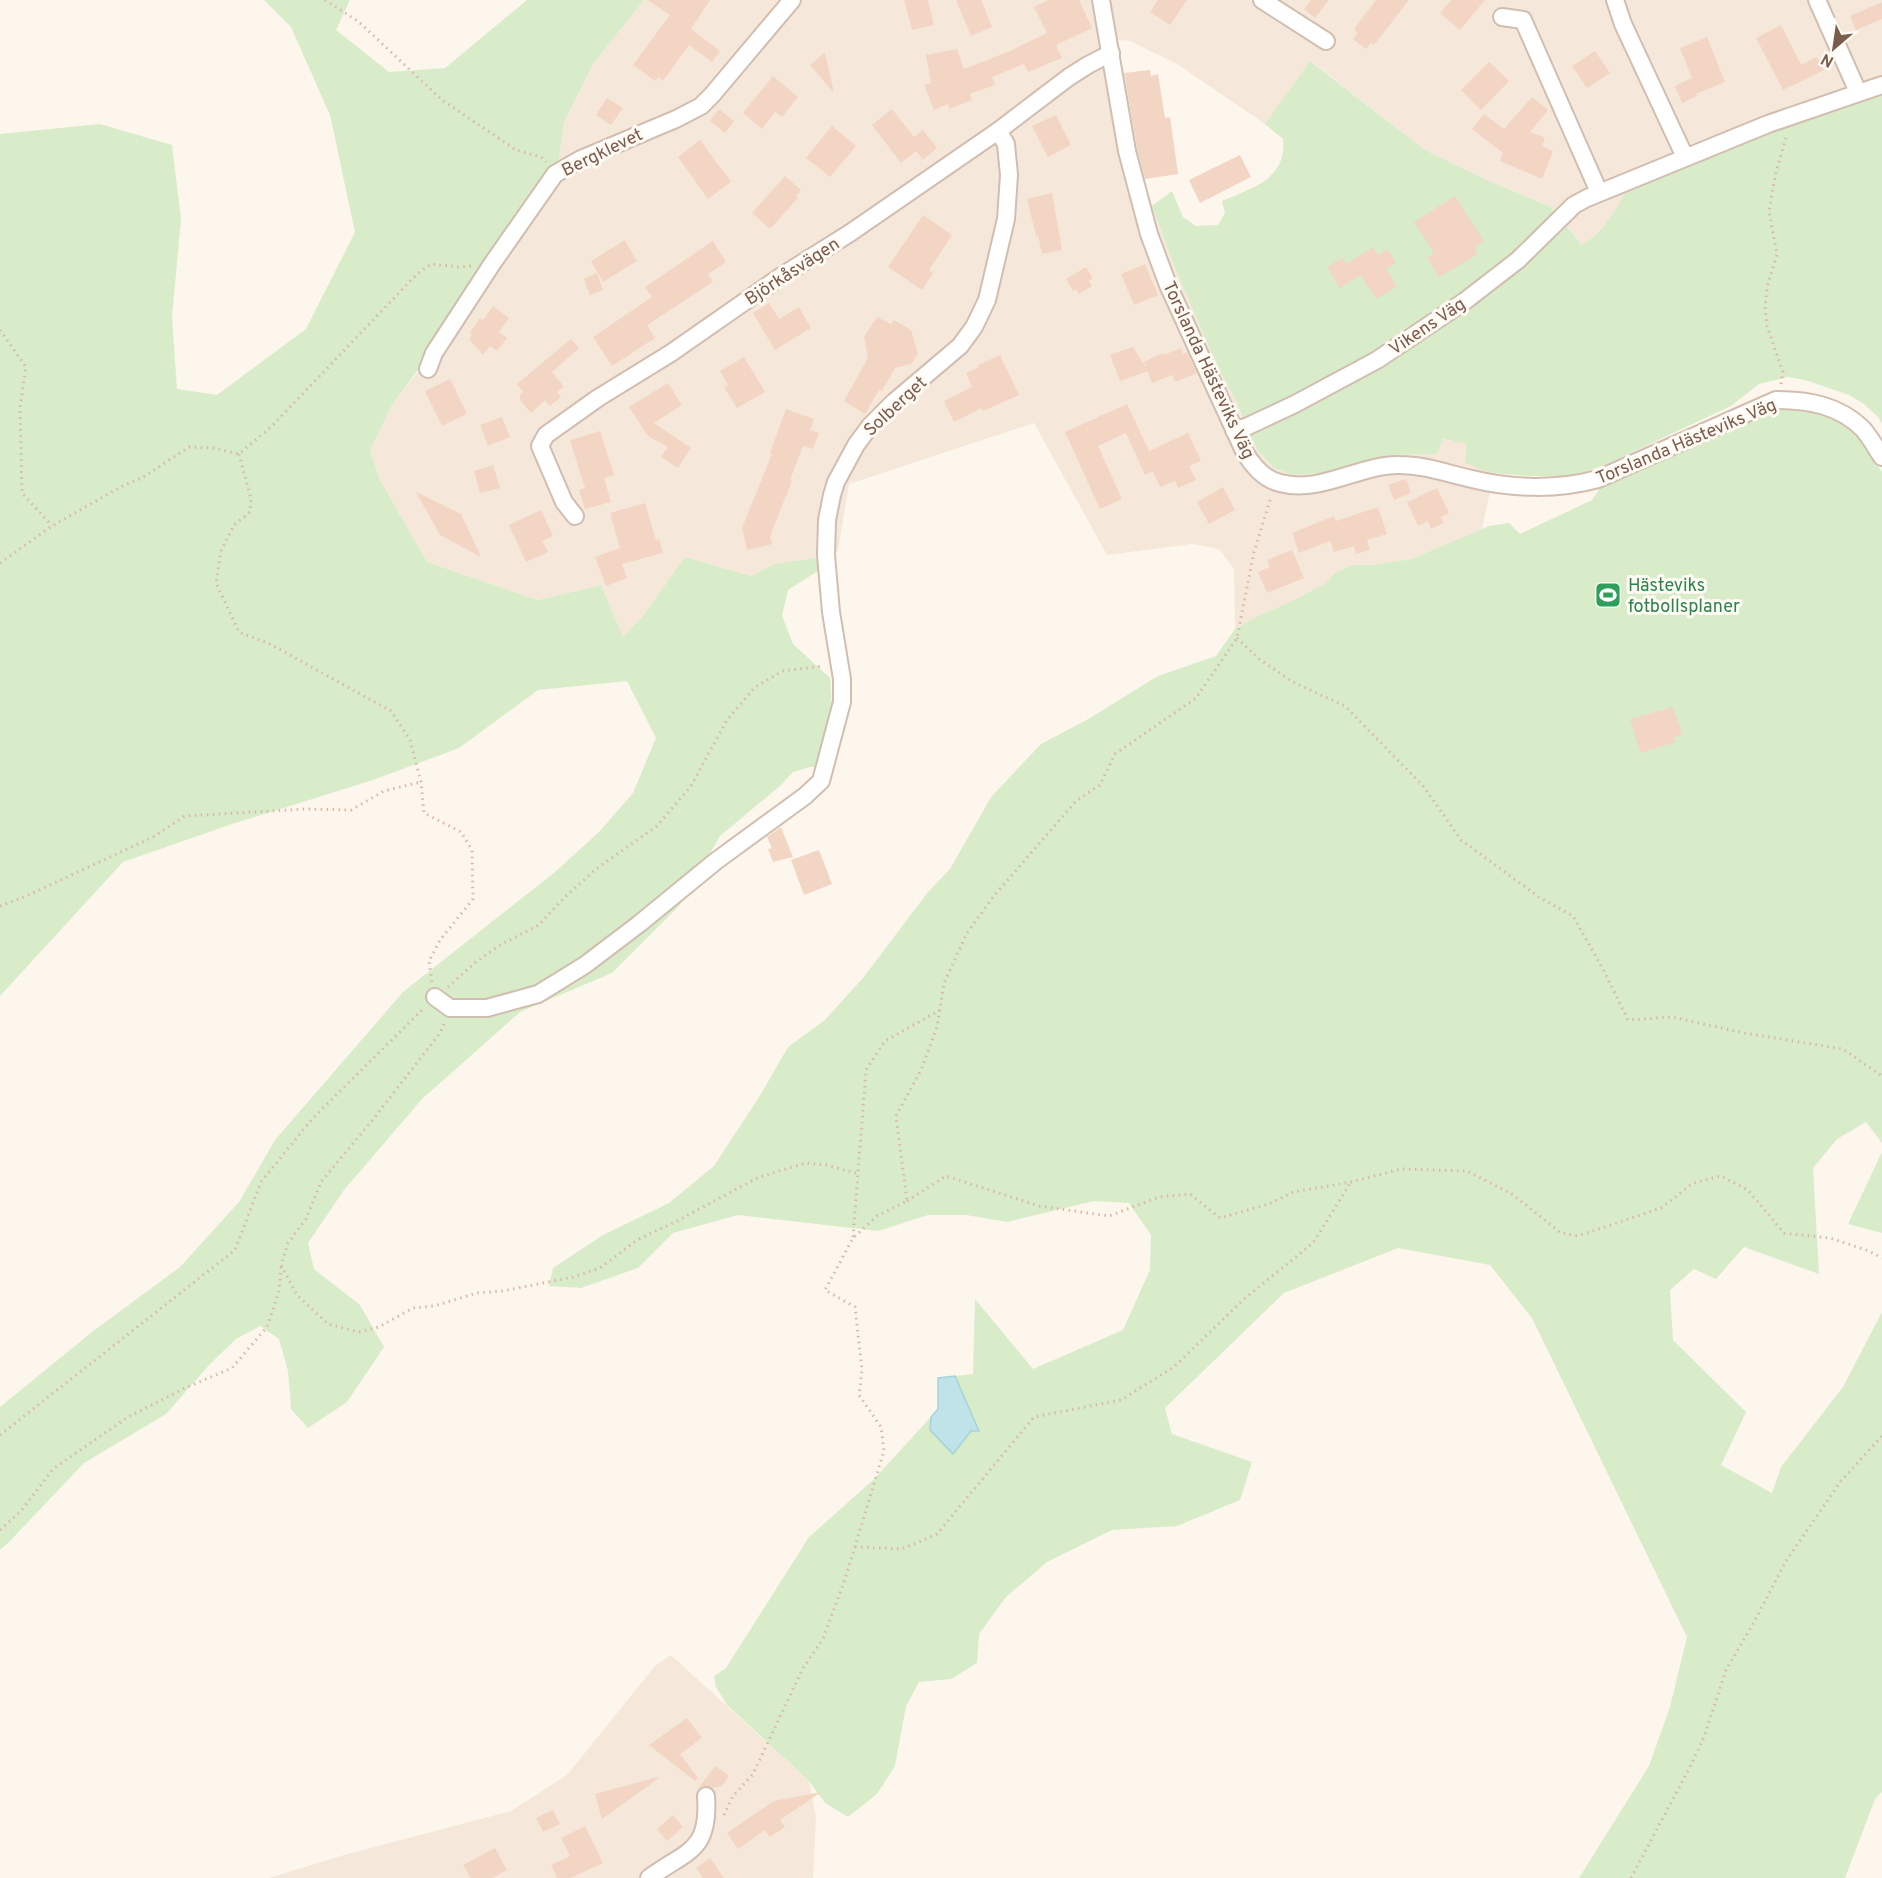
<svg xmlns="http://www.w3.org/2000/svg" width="1882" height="1878" viewBox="0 0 1882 1878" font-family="Overpass,sans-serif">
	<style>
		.residential { fill: #f5e8da }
		.green { fill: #d8ecc9 }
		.water { fill: #bfe3e8; stroke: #a5d3da; stroke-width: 1.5 }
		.building { fill: #f3d5c3 }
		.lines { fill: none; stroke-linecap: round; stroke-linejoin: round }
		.minor-casing { stroke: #d1beb0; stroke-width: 20 }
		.path { stroke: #d9b8a5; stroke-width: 3; stroke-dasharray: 1.5 4.5; stroke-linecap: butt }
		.minor { stroke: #fff; stroke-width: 16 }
		.labels { text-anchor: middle; stroke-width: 6; stroke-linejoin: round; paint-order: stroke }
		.street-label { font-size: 18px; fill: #7a5c4d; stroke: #fffaf3 }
		.leisure-label { font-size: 18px; fill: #27864d; stroke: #fffaf3; text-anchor: start }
	</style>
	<rect width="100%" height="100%" fill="#fdf6ec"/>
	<g class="residential">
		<path d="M 644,0 L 1882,0 L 1882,90 L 1816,113 L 1625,193 L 1613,217 L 1590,240 L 1582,245 L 1551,207 L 1489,181 L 1425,150 L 1311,61 L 1265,124 L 1177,64 L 1130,41 L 1105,38 L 1138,213 L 1152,206 L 1175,268 L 1237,403 L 1253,442 L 1259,452 L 1274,468 L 1292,475 L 1324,473 L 1390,455 L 1437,454 L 1442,439 L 1467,444 L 1479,469 L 1494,473 L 1482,529 L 1411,559 L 1371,565 L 1351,565 L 1334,574 L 1326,583 L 1290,602 L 1259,615 L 1235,629 L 1234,569 L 1219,549 L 1192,544 L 1107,555 L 1034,423 L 849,484 L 838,551 L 822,557 L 774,564 L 751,576 L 685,557 L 642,617 L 623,638 L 600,585 L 538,600 L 427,562 L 380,480 L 370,450 L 392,405 L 419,370 L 558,166 L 564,122 L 593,64 Z"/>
		<path d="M 671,1655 L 809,1781 L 816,1817 L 813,1878 L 269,1878 L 344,1855 L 511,1811 L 567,1775 L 655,1666 Z"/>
	</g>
	<g class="green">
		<path d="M 264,0 L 350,0 L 336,30 L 389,72 L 445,68 L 527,0 L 644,0 L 593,64 L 564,122 L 558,166 L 439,341 L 392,405 L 370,450 L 380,480 L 427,562 L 538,600 L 601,585 L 623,637 L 642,617 L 685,557 L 751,576 L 774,564 L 822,557 L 818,571 L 788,590 L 782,616 L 793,644 L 830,678 L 832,707 L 820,767 L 810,767 L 793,772 L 780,786 L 720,836 L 680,905 L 612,973 L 520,1012 L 422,1099 L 344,1190 L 308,1243 L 314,1269 L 360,1305 L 384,1347 L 347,1402 L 308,1428 L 291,1409 L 288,1371 L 279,1339 L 260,1326 L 236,1339 L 211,1363 L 166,1414 L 84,1463 L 10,1541 L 0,1550 L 0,1407 L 92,1332 L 180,1267 L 239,1202 L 275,1140 L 403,992 L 555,872 L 600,831 L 633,793 L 656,738 L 627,681 L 538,690 L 459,748 L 373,780 L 229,825 L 123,862 L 0,996 L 0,134 L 100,124 L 172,145 L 181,219 L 172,317 L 177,389 L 217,395 L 306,329 L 355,232 L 330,115 L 291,27 Z"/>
		<path d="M 1310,61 L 1425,150 L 1489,181 L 1551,207 L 1582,245 C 1603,232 1614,214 1625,193 L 1816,113 L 1882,90 L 1882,424 L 1878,417 L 1864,404 L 1849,395 L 1805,380 L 1788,377 L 1759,384 L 1731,406 L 1607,464 L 1573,476 L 1530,476 L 1494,473 L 1479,469 L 1465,462 L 1467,444 L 1443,439 L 1437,454 L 1390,455 L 1324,473 L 1292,475 L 1274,468 L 1259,452 L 1253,442 L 1237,403 L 1217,365 L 1175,268 L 1152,206 L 1172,191 L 1183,217 L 1196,226 L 1218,225 L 1225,213 L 1222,201 C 1251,188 1287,180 1283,139 L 1265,124 Z"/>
		<path d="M 1782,408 C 1812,408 1840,417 1860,440 C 1869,449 1875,462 1882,472 L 1882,1143 L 1866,1122 L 1837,1139 L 1813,1168 L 1819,1274 L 1744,1247 L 1716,1279 L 1694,1269 L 1670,1290 L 1673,1340 L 1746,1412 L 1721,1465 L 1772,1493 L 1781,1467 L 1843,1387 L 1882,1312 L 1882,1792 L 1875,1799 L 1845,1878 L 1579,1878 L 1649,1766 L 1670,1707 L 1687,1637 L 1532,1318 L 1490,1265 L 1398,1248 L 1284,1293 L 1165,1408 L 1172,1434 L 1252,1462 L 1240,1500 L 1177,1526 L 1112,1530 L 1047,1562 L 1006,1597 L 979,1634 L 977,1663 L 951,1679 L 919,1682 L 906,1706 L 895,1766 L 877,1794 L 848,1817 L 825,1803 L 809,1781 L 727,1705 L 716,1687 L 714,1676 L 726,1668 L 809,1537 L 872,1481 L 931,1417 L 930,1430 L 954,1453 L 971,1431 L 979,1431 L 955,1376 L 973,1374 L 975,1299 L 1033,1369 L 1123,1330 L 1150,1270 L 1151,1235 L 1129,1203 L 1094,1201 L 1007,1222 L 966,1215 L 928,1215 L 878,1231 L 738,1215 L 673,1233 L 638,1268 L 581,1288 L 549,1286 L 553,1268 L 603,1235 L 669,1203 L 714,1166 L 761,1094 L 788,1047 L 825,1020 L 863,978 L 928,892 L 950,869 L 991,797 L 1041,744 L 1090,718 L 1158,676 L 1216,656 L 1235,629 L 1259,615 L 1290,602 L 1326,583 L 1334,574 L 1351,565 L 1371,565 L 1411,559 L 1489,526 L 1509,523 L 1520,534 L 1592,500 L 1602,485 L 1770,411 Z"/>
		<path d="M 1882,1152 L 1882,1233 L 1848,1224 Z"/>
	</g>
	<path class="water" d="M 955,1376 L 979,1431 L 971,1431 L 953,1454 L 930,1430 L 931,1417 L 938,1409 L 938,1378 Z"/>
	<g class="building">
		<path d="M 648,0 L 710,0 L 691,29 L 720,51 L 712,62 L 689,45 L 663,81 L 658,77 L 655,81 L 633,65 L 670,15 Z"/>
		<path d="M 904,0 L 928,0 L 934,25 L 912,30 Z"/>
		<path d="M 956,0 L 981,0 L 992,27 L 971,36 Z"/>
		<path d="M 1048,0 L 1079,0 L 1092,28 L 1056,45 L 1062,58 L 1028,72 L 1024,64 L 992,77 L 995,85 L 970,94 L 972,100 L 949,109 L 948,104 L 934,110 L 924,85 L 931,83 L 926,55 L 957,49 L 964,69 L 1010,51 L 1047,33 L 1034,7 Z"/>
		<path d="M 1158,0 L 1187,0 L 1170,25 L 1150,12 Z"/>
		<path d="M 1311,0 L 1329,0 L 1315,18 L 1304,9 Z"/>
		<path d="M 1376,0 L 1409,0 L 1374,45 L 1371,43 L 1366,49 L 1353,39 L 1358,33 L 1354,29 Z"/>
		<path d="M 1451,0 L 1485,0 L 1460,30 L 1440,13 Z"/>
		<path d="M 1882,2 L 1882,19 L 1856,30 L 1850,16 Z"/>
		<path d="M 1781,25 L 1801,65 L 1817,57 L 1824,70 L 1783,90 L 1756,38 Z"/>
		<path d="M 1707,37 L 1725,82 L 1696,94 L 1697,96 L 1682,103 L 1675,86 L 1692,78 L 1680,48 Z"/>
		<path d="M 1595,51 L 1610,73 L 1587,88 L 1572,66 Z"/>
		<path d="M 825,52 L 834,93 L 810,65 Z"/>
		<path d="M 1489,62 L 1509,81 L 1481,110 L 1461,90 Z"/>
		<path d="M 1150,70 L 1151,76 L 1158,74 L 1165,118 L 1170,117 L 1178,174 L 1145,179 L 1137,149 L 1124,73 Z"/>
		<path d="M 773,76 L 798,97 L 782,117 L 775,112 L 762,129 L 743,113 Z"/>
		<path d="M 1532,97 L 1548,110 L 1530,132 L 1545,138 L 1542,146 L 1553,151 L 1542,179 L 1500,161 L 1503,153 L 1472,129 L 1484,114 L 1504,129 Z"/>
		<path d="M 607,98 L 623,108 L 611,125 L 596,115 Z"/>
		<path d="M 719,109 L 734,121 L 725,133 L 710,121 Z"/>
		<path d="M 892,109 L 914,137 L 923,130 L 937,148 L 923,160 L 916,151 L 901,163 L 872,125 Z"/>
		<path d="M 1056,115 L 1071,145 L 1048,157 L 1032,126 Z"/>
		<path d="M 832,126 L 856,146 L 830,177 L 806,158 Z"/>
		<path d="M 700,140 L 731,182 L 708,199 L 678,157 Z"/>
		<path d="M 1240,155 L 1251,177 L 1200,203 L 1189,180 Z"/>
		<path d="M 785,176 L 801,190 L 796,196 L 798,198 L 770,229 L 752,213 Z"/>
		<path d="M 1052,193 L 1062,250 L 1042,254 L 1038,235 L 1036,236 L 1027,199 Z"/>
		<path d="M 1455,196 L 1484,241 L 1474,247 L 1478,254 L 1439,277 L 1427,258 L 1434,253 L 1414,222 Z"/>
		<path d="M 923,215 L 952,235 L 929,270 L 933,273 L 922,290 L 888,267 Z"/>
		<path d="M 625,240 L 637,261 L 603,282 L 591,261 Z"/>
		<path d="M 713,241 L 726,262 L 708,274 L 713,282 L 647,325 L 655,338 L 612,366 L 593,337 L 652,297 L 645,287 Z"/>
		<path d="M 1373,247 L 1378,255 L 1387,249 L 1396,263 L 1386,269 L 1397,286 L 1376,299 L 1360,275 L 1340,288 L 1327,267 L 1342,258 L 1346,264 Z"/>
		<path d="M 1145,264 L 1158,295 L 1134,305 L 1121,274 Z"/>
		<path d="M 1086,267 L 1093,278 L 1089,281 L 1092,286 L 1079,294 L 1076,289 L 1073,291 L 1066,279 Z"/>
		<path d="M 597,273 L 603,290 L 590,295 L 584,279 Z"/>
		<path d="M 769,303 L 779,319 L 799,307 L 811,328 L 775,350 L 753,313 Z"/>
		<path d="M 493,306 L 509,318 L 499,332 L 507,338 L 497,351 L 490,346 L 483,355 L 469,339 L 472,334 L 470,333 L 480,318 L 483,320 Z"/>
		<path d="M 877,317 L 891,324 L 894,320 L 911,330 L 918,354 L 911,364 L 895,368 L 882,391 L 879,390 L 865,414 L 844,401 L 868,358 L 864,337 Z"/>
		<path d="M 571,339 L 579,348 L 552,372 L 564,387 L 557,392 L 561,397 L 550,406 L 545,400 L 531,413 L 520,400 L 520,394 L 523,392 L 517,384 Z"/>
		<path d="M 1133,347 L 1148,371 L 1120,381 L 1110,355 Z"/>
		<path d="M 1181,348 L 1183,354 L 1187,352 L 1197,373 L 1175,382 L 1172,375 L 1152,383 L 1144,362 L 1163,353 L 1164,355 Z"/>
		<path d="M 1000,355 L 1019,395 L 983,411 L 982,408 L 954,422 L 944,401 L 972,387 L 966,373 L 979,367 L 978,365 Z"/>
		<path d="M 744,357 L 765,392 L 737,408 L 724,387 L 728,385 L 720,371 Z"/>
		<path d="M 450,379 L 467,414 L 442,426 L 425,391 Z"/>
		<path d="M 668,383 L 682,405 L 654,423 L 691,448 L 678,468 L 661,457 L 668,447 L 648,436 L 629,407 Z"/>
		<path d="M 1127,404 L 1149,451 L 1188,433 L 1201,461 L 1189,466 L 1196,480 L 1178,488 L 1175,481 L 1160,487 L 1153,471 L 1145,475 L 1126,433 L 1098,446 L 1122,499 L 1100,509 L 1065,432 Z"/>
		<path d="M 786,409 L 814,419 L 810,430 L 819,433 L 813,449 L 803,446 L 790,480 L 792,481 L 770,536 L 772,544 L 747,550 L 742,528 L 772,454 L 770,453 Z"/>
		<path d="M 502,417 L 510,437 L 488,446 L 480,425 Z"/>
		<path d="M 600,431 L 614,475 L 604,478 L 611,502 L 585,509 L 579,490 L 585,488 L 570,440 Z"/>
		<path d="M 493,465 L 500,488 L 480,493 L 474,471 Z"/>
		<path d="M 1406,479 L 1411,493 L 1394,500 L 1388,485 Z"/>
		<path d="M 1223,487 L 1235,510 L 1209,524 L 1197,502 Z"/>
		<path d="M 1437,488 L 1449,513 L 1441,517 L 1444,523 L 1431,529 L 1428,521 L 1418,526 L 1407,502 Z"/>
		<path d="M 416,492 L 461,514 L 481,557 L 440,535 Z"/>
		<path d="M 645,503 L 656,540 L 659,539 L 663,553 L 622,564 L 627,578 L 606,586 L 595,557 L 620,548 L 610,513 Z"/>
		<path d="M 1378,507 L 1387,534 L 1367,540 L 1370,550 L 1356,554 L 1354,546 L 1334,552 L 1330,541 L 1299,553 L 1292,533 L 1334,516 L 1336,521 Z"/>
		<path d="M 541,510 L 553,536 L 542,541 L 548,552 L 526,562 L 509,525 Z"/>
		<path d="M 1292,550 L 1304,578 L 1267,593 L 1258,572 L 1270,567 L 1267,560 Z"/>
		<path d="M 1673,707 L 1682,735 L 1674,737 L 1676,742 L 1640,753 L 1630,719 Z"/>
		<path d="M 781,827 L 793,857 L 773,862 L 768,849 L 772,848 L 767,837 Z"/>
		<path d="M 819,850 L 832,884 L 804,895 L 791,860 Z"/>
		<path d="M 687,1718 L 702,1738 L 680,1754 L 698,1778 L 695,1781 L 649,1745 Z"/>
		<path d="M 715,1766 L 729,1776 L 722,1786 L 713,1788 L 705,1786 L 700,1787 L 695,1793 Z"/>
		<path d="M 658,1777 L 659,1778 L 602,1819 L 595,1794 Z"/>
		<path d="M 821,1792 L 780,1820 L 785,1827 L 770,1837 L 765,1830 L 738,1849 L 727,1833 L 774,1801 Z"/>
		<path d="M 553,1810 L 560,1824 L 543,1832 L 536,1818 Z"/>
		<path d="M 673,1815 L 683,1827 L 667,1841 L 657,1829 Z"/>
		<path d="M 585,1826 L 603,1863 L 571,1878 L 557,1878 L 551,1865 L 570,1856 L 561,1838 Z"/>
		<path d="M 495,1848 L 507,1870 L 492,1878 L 471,1878 L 463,1865 Z"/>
		<path d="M 710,1858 L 724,1878 L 703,1878 L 696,1868 Z"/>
	</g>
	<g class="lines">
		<defs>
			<g id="minor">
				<path d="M 1101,0 L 1127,151 L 1149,234 L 1168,285 L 1244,451 C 1252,465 1263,479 1280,483 C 1321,494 1360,464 1400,465 C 1425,465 1448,474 1472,479 C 1512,489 1558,490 1598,479 L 1776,400 C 1808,400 1839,405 1863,429 C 1870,437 1876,448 1882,457"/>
				<path d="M 1262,0 L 1326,41"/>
				<path d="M 1615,0 L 1623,24 L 1685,157"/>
				<path d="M 1817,0 L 1858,92"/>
				<path d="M 1502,17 L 1523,20 L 1599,192"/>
				<path d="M 428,369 L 434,353 L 492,264 L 555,174 L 581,159 L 676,119 L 701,106 L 712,95 L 792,0"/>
				<path d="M 1234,430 L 1246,427 L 1295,404 L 1377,360 L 1465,301 L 1518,260 L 1574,205 L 1587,198 L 1768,124 L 1882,85"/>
				<path d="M 575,516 L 564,502 L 540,446 L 546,435 L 598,398 L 671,353 L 780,277 L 850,233 L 998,131 L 1069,77 L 1088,65 L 1111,53"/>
				<path d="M 435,997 L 450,1008 L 487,1008 L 538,994 L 585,965 L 639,924 L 716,861 L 805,796 L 821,781 L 842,702 L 842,679 L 831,612 L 826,555 L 827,520 L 832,495 L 836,482 L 856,445 L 870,426 L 894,402 L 960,346 L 974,327 L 987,300 L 1006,219 L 1009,175 L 1006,144 L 998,131"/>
				<path d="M 649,1878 C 687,1850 710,1852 706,1796"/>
			</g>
		</defs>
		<use href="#minor" class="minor-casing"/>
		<g class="path">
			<path d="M 325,0 L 359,22 L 442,100 L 516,150 L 541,157 L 546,162"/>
			<path d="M 0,330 L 26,367 L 20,408 L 22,493 L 52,526"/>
			<path d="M 1781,384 L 1783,372 L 1767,326 L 1765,306 L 1768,283 L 1777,255 L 1769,210 L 1776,172 L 1787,134"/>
			<path d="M 239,454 L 251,499 L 250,512 L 234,525 L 221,551 L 216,583 L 239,632 L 270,644 L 391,711 L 410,740 L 421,782 L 424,813 L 461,832 L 472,850 L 473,899 L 440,940 L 429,961 L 432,982"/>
			<path d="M 0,563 L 52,526 L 124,485 L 142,478 L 189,447 L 213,448 L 239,454 L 271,427 L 417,274 L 431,264 L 459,267 L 472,266"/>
			<path d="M 1237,638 L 1259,659 L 1293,682 L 1345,706 L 1424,787 L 1461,840 L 1539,897 L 1573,916 L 1604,971 L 1628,1020 L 1672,1017 L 1744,1033 L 1843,1049 L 1882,1076"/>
			<path d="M 0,906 L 22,898 L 153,837 L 185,816 L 306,809 L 351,810 L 384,791 L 421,782"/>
			<path d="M 448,987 L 477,961 L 500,945 L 539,925 L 562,900 L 596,869 L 657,826 L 691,786 L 727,720 L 755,687 L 783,671 L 823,666"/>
			<path d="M 444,1024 L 440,1033 L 375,1117 L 321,1182 L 306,1219 L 288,1243 L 281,1265 L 297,1295 L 328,1324 L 359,1332 L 379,1327 L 413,1308 L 434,1306 L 477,1293 L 503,1291 L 573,1277 L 600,1268 L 637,1240 L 677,1221 L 759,1177 L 806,1163 L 826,1165 L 859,1174"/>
			<path d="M 907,1201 L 946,1176 L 1039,1206 L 1109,1216 L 1159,1197 L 1190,1194 L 1220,1218 L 1269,1204 L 1293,1192 L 1351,1182 L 1401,1169 L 1467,1171 L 1512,1194 L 1561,1233 L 1578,1236 L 1661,1208 L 1693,1183 L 1721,1176 L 1748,1190 L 1784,1233 L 1830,1238 L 1869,1251 L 1882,1258"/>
			<path d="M 853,1237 L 866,1070 L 885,1041 L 940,1010"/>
			<path d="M 0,1435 L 235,1250 L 261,1182 L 312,1119 L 424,1008"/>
			<path d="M 0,1530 L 21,1511 L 53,1469 L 128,1417 L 183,1389 L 232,1368 L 267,1327 L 279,1291 L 281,1267"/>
			<path d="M 855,1547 L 902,1549 L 937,1534 L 1034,1417 L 1121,1400 L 1174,1367 L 1244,1299 L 1313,1243 L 1351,1182"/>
			<path d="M 724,1815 L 733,1796 L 753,1774 L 803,1668 L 823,1639 L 845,1579 L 884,1451 L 881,1427 L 859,1395 L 862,1370 L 855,1307 L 825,1290 L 853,1238 L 877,1216 L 907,1201 L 896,1116 L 921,1070 L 937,1027 L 944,983 L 967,933 L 993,897 L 1076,801 L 1100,785 L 1115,754 L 1196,698 L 1237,638 L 1254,552 L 1271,497"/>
			<path d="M 1631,1878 L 1690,1767 L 1704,1737 L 1726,1670 L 1753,1624 L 1786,1561 L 1841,1481 L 1882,1436"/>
		</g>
		<use href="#minor" class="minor"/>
	</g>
	<defs>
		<symbol id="stadium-square" viewBox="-11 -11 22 22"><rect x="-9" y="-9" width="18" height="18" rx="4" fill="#2e9e5b" stroke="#fffaf3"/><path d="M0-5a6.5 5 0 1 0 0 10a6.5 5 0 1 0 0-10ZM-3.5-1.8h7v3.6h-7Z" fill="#fff"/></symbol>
	</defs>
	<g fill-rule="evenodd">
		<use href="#stadium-square" x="1593" y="580" width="30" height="30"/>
	</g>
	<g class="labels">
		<g class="street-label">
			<text transform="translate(602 152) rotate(-26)" y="6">Bergklevet</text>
			<text transform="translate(792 271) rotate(-33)" y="6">Björkåsvägen</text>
			<text transform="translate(1427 326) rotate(-34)" y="6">Vikens Väg</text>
			<text transform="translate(1209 370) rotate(65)" y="6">Torslanda Hästeviks Väg</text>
			<text transform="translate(895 406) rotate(-43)" y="6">Solberget</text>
			<text transform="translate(1686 441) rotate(-23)" y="6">Torslanda Hästeviks Väg</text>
		</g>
		<g class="leisure-label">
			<text x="1628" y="591">Hästeviks<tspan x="1628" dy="21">fotbollsplaner</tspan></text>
		</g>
	</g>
	<g transform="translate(1834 48) rotate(209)" stroke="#fffaf3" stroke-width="4.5" paint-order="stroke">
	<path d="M0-4.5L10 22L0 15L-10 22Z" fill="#7a5c4d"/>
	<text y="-9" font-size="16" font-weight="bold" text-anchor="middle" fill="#7a5c4d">N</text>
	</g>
</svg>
